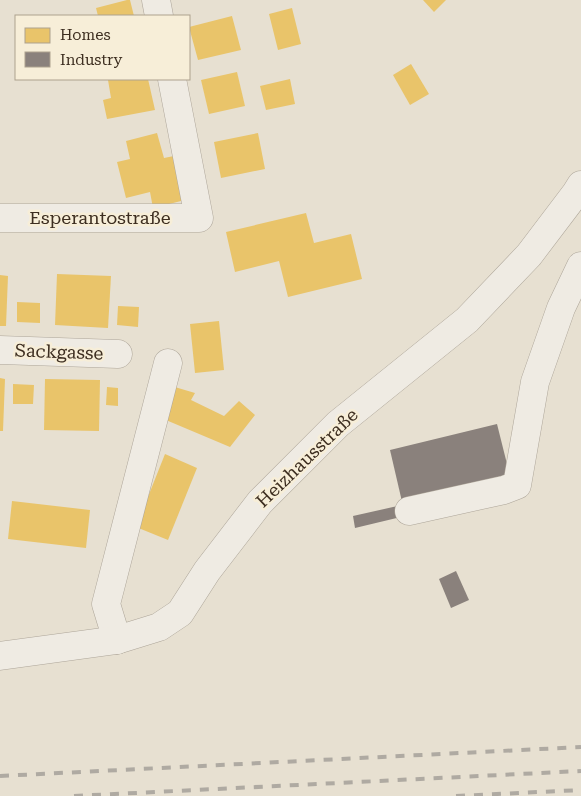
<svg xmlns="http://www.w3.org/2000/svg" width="581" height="796" viewBox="0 0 581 796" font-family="'Roboto Serif',serif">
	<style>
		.homes { fill: #e9c46a }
		.industry { fill: #8a817c }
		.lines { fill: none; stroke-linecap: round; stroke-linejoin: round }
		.minor-casing { stroke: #ada599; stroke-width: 29 }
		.minor { stroke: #efebe3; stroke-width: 28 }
		.rail { stroke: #afaaa2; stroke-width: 4; stroke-dasharray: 9 9; stroke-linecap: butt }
		.labels { text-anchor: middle; stroke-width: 5; stroke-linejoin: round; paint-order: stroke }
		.street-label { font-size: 18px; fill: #3d2e20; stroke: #f7eed8 }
	</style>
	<rect width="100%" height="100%" fill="#e7e0d1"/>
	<g class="homes">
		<path d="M 127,0 L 130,0 L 134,16 L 98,16 L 96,8 Z"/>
		<path d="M 423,0 L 446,0 L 434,12 Z"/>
		<path d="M 292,8 L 301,44 L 278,50 L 269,14 Z"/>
		<path d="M 232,16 L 241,50 L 198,60 L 189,27 Z"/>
		<path d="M 411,64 L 429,94 L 410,105 L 393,75 Z"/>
		<path d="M 237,72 L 245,106 L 209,114 L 201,80 Z"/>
		<path d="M 113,79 L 148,79 L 155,110 L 107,119 L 103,100 L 111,98 L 108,80 Z"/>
		<path d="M 290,79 L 295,104 L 266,110 L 260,86 Z"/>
		<path d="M 157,133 L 164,158 L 174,156 L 185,200 L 153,208 L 150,192 L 126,198 L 117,162 L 130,159 L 126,141 Z"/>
		<path d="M 258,133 L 265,169 L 221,178 L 214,142 Z"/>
		<path d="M 306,213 L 314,243 L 351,234 L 362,279 L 288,297 L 279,261 L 235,272 L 226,232 Z"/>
		<path d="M 57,274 L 111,276 L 108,328 L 55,325 Z"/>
		<path d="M 0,275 L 8,276 L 6,326 L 0,326 Z"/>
		<path d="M 17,302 L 40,303 L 40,323 L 17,322 Z"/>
		<path d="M 118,306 L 139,307 L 138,327 L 117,325 Z"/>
		<path d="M 219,321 L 224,370 L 195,373 L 190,324 Z"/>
		<path d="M 0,378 L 5,379 L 3,431 L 0,431 Z"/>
		<path d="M 45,379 L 100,380 L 99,431 L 44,430 Z"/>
		<path d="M 13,384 L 34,385 L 33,404 L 13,404 Z"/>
		<path d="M 168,385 L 195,393 L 191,400 L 224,416 L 239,401 L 255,415 L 230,447 L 154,415 Z"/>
		<path d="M 107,387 L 118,388 L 118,406 L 106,405 Z"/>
		<path d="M 165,454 L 197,468 L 168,540 L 136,527 Z"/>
		<path d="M 12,501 L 90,510 L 86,548 L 8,539 Z"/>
	</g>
	<g class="industry">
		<path d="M 497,424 L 511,480 L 403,506 L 390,450 Z"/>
		<path d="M 402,505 L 405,516 L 355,528 L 353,516 Z"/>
		<path d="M 456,571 L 469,600 L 451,608 L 439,579 Z"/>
	</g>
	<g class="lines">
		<defs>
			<g id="minor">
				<path d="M 156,0 L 159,16"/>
				<path d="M 0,218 L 199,218 L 172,79"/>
				<path d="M 0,350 L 118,354"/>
				<path d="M 409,511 L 504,490 L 517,485 L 535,382 L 561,308 L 581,266"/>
				<path d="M 117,640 L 106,604 L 168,363"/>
				<path d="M 0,656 L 117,640 L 159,627 L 180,613 L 207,571 L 260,502 L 338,424 L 467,320 L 529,255 L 576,193 L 581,185"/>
			</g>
		</defs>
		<use href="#minor" class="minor-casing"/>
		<use href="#minor" class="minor"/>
		<g class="rail">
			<path d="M 0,776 L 581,747"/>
			<path d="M 74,796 L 581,771"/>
			<path d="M 456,796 L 581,790"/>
		</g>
	</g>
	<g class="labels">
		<g class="street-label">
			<text x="100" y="224">Esperantostraße</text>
			<text transform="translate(59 352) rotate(2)" y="6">Sackgasse</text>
			<text transform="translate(307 458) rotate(-44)" y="6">Heizhausstraße</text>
		</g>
	</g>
	<rect x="15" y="15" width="175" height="65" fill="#f7eed8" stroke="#ada18e"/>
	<rect x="25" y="28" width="25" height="15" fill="#e9c46a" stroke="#ada18e"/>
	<text x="60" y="40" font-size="15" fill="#3d2e20">Homes</text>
	<rect x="25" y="52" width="25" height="15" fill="#8a817c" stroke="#ada18e"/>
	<text x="60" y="65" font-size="15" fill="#3d2e20">Industry</text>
</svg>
